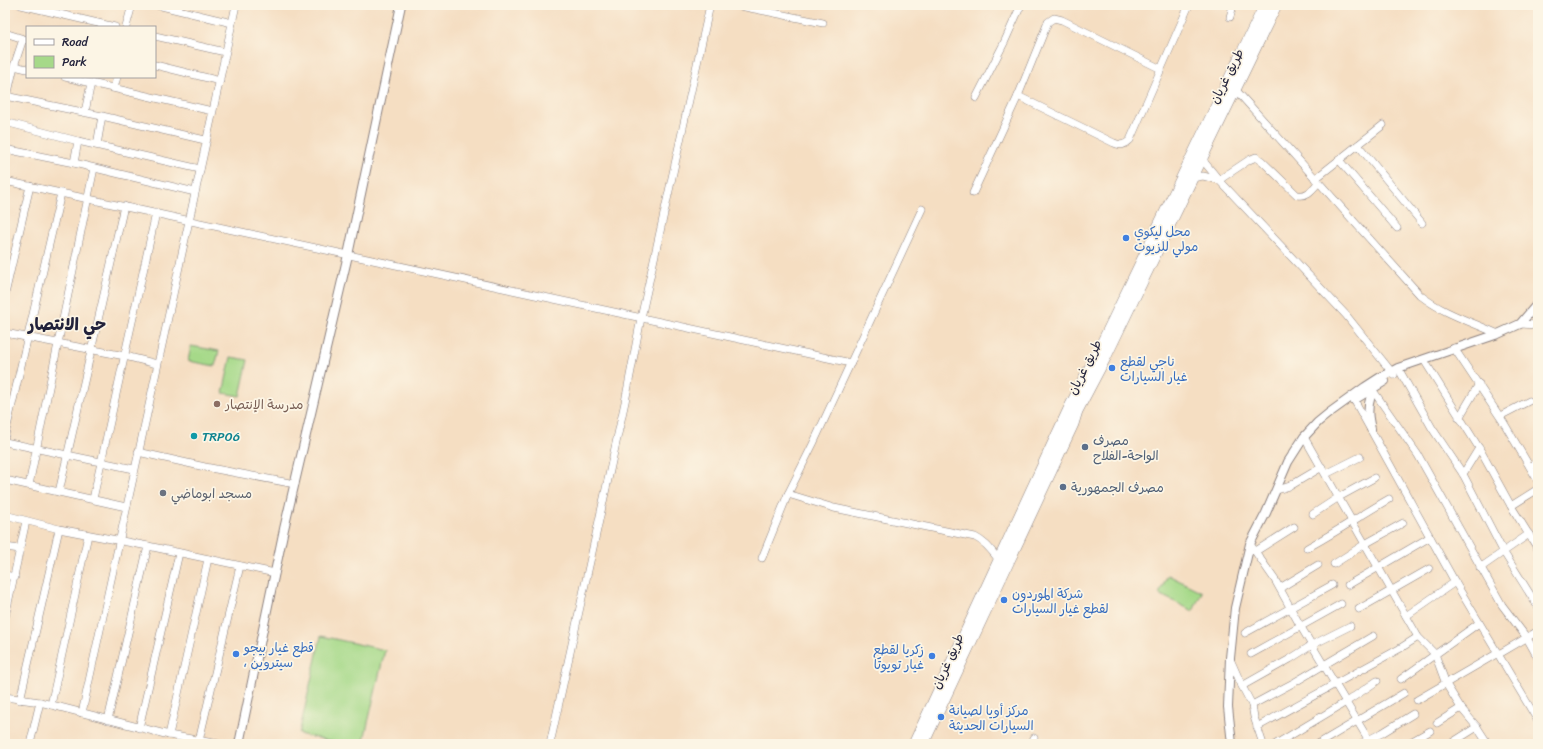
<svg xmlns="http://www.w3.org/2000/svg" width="1543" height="749" viewBox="0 0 1543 749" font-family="Sriracha,'Playpen Sans Arabic',sans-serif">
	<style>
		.green { fill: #a6d989; stroke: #647e62 }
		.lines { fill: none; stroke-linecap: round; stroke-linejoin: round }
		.minor-casing { stroke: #8c807e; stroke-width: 8 }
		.tertiary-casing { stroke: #8c807e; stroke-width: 10 }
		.trunk-casing { stroke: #8c807e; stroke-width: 12 }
		.minor { stroke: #fff; stroke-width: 7 }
		.tertiary { stroke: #fff; stroke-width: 8 }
		.trunk { stroke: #fff; stroke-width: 11 }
		.shop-dot { fill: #3f7fe0; stroke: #fcf5e5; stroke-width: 1.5 }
		.education-dot { fill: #8d6e63; stroke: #fcf5e5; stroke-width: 1.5 }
		.culture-dot { fill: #0f9aa8; stroke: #fcf5e5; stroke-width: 1.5 }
		.service-dot { fill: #5c6f8a; stroke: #fcf5e5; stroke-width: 1.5 }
		.worship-dot { fill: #6b7280; stroke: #fcf5e5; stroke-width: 1.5 }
		.labels { text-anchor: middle; stroke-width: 3.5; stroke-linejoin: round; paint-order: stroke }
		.street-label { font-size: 13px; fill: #22223b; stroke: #fcf5e5 }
		.shop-label { font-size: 13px; fill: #366cbe; stroke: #fcf5e5; text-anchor: start }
		.education-label { font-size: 13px; fill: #785e54; stroke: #fcf5e5; text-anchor: start }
		.culture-label { font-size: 13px; fill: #0d838f; stroke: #fcf5e5; text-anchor: start }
		.service-label { font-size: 13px; fill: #4e5e75; stroke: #fcf5e5; text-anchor: start }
		.worship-label { font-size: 13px; fill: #5b616d; stroke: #fcf5e5; text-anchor: start }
		.district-label { font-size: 17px; font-weight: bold; fill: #22223b; stroke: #fcf5e5 }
	</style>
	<rect width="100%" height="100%" fill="#fcf5e5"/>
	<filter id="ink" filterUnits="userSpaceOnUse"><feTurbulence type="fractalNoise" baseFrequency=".025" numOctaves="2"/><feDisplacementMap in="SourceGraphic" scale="8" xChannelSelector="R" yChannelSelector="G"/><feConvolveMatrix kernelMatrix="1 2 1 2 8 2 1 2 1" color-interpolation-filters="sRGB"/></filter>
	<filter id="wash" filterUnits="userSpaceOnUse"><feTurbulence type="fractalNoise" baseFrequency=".012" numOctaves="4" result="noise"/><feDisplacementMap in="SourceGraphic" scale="16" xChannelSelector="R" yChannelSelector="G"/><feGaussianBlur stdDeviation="0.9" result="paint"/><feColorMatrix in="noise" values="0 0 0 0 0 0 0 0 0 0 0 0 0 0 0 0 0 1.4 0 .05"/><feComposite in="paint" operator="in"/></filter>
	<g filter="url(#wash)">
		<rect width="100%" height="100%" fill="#f5dec2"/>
		<g class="green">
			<path d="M 191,346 L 219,351 L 215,366 L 188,361 Z"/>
			<path d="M 231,357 L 248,360 L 240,396 L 223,393 Z"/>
			<path d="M 1168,575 L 1202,592 L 1193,611 L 1159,594 Z"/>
			<path d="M 321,636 L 385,650 L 363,744 L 343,744 L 299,734 Z"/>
		</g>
	</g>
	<g filter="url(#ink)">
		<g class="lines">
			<defs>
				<g id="minor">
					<path d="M 21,5 L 115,27"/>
					<path d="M 157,5 L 232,23"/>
					<path d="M 735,5 L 823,23"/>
					<path d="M 1230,17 L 1233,5"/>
					<path d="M 126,27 L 132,5"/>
					<path d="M 5,33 L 27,40"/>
					<path d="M 155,36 L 225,52"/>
					<path d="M 155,65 L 220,81"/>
					<path d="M 14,66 L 27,69"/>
					<path d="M 65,77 L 212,111"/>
					<path d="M 114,88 L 117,77"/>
					<path d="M 1235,89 L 1420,295 C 1442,313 1472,322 1498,334"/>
					<path d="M 5,96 L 102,116 L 205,140"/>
					<path d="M 1018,96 L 1114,143 C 1121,146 1125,145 1130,140 L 1189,5"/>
					<path d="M 7,97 L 14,66 L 23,39"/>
					<path d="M 976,98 L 1004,43 L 1021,5"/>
					<path d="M 85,112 L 91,83"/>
					<path d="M 5,122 L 78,141 L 200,169"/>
					<path d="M 97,145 L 102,116"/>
					<path d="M 1358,145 L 1422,223"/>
					<path d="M 5,149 L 74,163 L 195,192"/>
					<path d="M 1202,156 L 1205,163 L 1219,180 L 1346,315 L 1394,375"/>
					<path d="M 1339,160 L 1397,228"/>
					<path d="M 74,163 L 78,141"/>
					<path d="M 1192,178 L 1203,176 L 1219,180 L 1249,160 L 1256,157 L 1262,161 L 1297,195 C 1307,197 1312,190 1318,183"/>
					<path d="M 1315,179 L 1383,125"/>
					<path d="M 5,181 L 851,363"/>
					<path d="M 973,193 L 1018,96 L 1048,22 L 1054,18 L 1062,20 L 1161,69"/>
					<path d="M 5,294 L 30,186"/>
					<path d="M 1520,324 L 1538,325"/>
					<path d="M 5,333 L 125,356 L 157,364"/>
					<path d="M 1454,348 L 1504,423 L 1538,481"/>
					<path d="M 1424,360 L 1479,448 L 1511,506 L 1538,549"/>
					<path d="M 1398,368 L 1432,428 L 1463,474 L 1503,551 L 1538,607"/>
					<path d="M 1372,389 L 1418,455 L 1502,605 L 1527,638 L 1538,658"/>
					<path d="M 1352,396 L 1455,582 L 1538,721"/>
					<path d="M 1500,416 L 1529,401"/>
					<path d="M 1459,418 L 1479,384"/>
					<path d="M 5,435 L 61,193"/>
					<path d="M 1304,437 L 1418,637 L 1435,654 L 1446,684 L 1461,708 L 1477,727 L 1488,744"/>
					<path d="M 5,442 L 134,469"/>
					<path d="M 138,452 L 205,467 L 295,484"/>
					<path d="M 1530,467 L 1538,462"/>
					<path d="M 1326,474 L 1360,457"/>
					<path d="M 1463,474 L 1479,448"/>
					<path d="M 5,480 L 126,507"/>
					<path d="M 29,485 L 94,168"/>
					<path d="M 1277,490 L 1290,486 L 1322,467"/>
					<path d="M 59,492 L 124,206"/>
					<path d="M 788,494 L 834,508 L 975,537 C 987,543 992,552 1001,562"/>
					<path d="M 93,499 L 156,213"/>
					<path d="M 1511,506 L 1538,489"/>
					<path d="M 1313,514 L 1339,497 L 1374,478"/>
					<path d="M 5,515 L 59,529 L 148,546 L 275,573"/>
					<path d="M 1250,544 L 1275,580 L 1301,627 L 1371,744"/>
					<path d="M 5,547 L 20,549"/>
					<path d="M 1307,548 C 1335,533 1361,515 1389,499"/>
					<path d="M 1256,551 L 1294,527"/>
					<path d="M 762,558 L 788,494 L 813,444 L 922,209"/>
					<path d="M 1334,564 L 1365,544 L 1403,523"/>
					<path d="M 1480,568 L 1529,534"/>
					<path d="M 5,575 L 15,577"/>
					<path d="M 1348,585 L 1430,537"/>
					<path d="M 1280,588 L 1318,565"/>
					<path d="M 1359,609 L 1429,569"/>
					<path d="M 1406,616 L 1455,582"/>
					<path d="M 5,617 L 26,521"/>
					<path d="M 1245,633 L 1332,585"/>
					<path d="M 1251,654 L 1341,604"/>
					<path d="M 1499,654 L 1538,631"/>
					<path d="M 1230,659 L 1242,686 L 1252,705 L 1254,717 L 1263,744"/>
					<path d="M 1401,679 L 1479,623"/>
					<path d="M 1242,686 L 1290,659 L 1312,645 L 1350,626"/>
					<path d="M 5,697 L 40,702 L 169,735 L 219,744"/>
					<path d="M 20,700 L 59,529"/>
					<path d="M 1417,700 L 1498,653"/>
					<path d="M 51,705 L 88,535"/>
					<path d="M 1252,705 L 1295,682 L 1373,636"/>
					<path d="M 82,713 L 236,5"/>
					<path d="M 108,720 L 148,546"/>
					<path d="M 1437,723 L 1461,708"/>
					<path d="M 1257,727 L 1399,649 L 1418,637"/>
					<path d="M 139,728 L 179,553"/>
					<path d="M 169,735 L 208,559"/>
					<path d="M 199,741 L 240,566"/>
					<path d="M 30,744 L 40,702"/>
					<path d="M 550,744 L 625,402 L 641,318 L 710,5"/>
					<path d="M 1031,744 L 1034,738"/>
					<path d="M 1276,744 L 1346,702 L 1377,681"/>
					<path d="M 1318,744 L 1404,693"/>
					<path d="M 1360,744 L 1382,733 L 1413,714"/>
					<path d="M 1407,744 L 1430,731"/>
					<path d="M 1450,744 L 1477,727"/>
				</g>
				<g id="tertiary">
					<path d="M 1368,392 L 1371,395 C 1367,408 1368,417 1371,429"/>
					<path d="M 1354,400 L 1385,381"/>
					<path d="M 239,744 L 284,529 L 348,255 L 401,5"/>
					<path d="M 1232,744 L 1228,707 L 1230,658 L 1235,608 L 1250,544 L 1266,513 L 1288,462 L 1304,437 L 1318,422 L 1329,413 L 1365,387 L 1379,378 L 1398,368 L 1498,334 L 1520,324 L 1538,303"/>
				</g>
				<g id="trunk">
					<path d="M 914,744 L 1069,409 L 1096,356 L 1265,5"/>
					<path d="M 923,744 L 1073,424 L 1077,411 L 1105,358 L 1276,5"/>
				</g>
			</defs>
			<use href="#minor" class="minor-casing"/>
			<use href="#tertiary" class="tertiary-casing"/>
			<use href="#trunk" class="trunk-casing"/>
			<use href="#minor" class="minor"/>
			<use href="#tertiary" class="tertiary"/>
			<use href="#trunk" class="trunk"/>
		</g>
	</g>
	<g class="shop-dot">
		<circle cx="1126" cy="238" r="4"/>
		<circle cx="1112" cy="368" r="4"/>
		<circle cx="1004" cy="600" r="4"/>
		<circle cx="236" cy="654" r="4"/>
		<circle cx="932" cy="656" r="4"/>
		<circle cx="941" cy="717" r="4"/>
	</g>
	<circle class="education-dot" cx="217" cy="404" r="4"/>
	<circle class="culture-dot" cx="194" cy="436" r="4"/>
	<g class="service-dot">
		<circle cx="1085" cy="447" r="4"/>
		<circle cx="1063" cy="487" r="4"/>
	</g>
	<circle class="worship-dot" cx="163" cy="493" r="4"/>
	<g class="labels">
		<g class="street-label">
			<text transform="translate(1226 76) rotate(-63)" y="5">طريق غريان</text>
			<text transform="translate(1084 367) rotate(-63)" y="5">طريق غريان</text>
			<text transform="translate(947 661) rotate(-65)" y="5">طريق غريان</text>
		</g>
		<g class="shop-label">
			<text x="1134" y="236">محل ليكوي<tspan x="1134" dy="15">مولي للزيوت</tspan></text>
			<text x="1120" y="366">ناجي لقطع<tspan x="1120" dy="15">غيار السيارات</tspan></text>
			<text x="1012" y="598">شركة الموردون<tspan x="1012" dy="15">لقطع غيار السيارات</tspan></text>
			<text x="244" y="652">قطع غيار بيجو<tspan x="244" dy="15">، سيتروين</tspan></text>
			<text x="924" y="654" text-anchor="end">زكريا لقطع<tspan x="924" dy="15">غيار تويوتا</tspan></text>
			<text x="949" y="715">مركز أويا لصيانة<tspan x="949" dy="15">السيارات الحديثة</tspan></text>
		</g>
		<g class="education-label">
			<text x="225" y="409">مدرسة الإنتصار</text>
		</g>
		<g class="culture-label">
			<text x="202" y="441">TRP06</text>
		</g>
		<g class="service-label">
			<text x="1093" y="445">مصرف<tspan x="1093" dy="15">الواحة-الفلاح</tspan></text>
			<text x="1071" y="492">مصرف الجمهورية</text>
		</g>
		<g class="worship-label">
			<text x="171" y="498">مسجد ابوماضي</text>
		</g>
		<g class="district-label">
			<text x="67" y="330">حي الانتصار</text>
		</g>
	</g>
	<rect width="1543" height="749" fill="none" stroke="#fcf5e5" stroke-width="20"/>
	<rect x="26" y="26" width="130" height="52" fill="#fcf5e5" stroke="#a5a1a1"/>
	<rect x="34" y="39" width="20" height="6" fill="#ffffff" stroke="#a5a1a1"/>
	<text x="62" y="46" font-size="12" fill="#22223b">Road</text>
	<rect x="34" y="56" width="20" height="12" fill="#a6d989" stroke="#a5a1a1"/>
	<text x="62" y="66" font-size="12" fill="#22223b">Park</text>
</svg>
